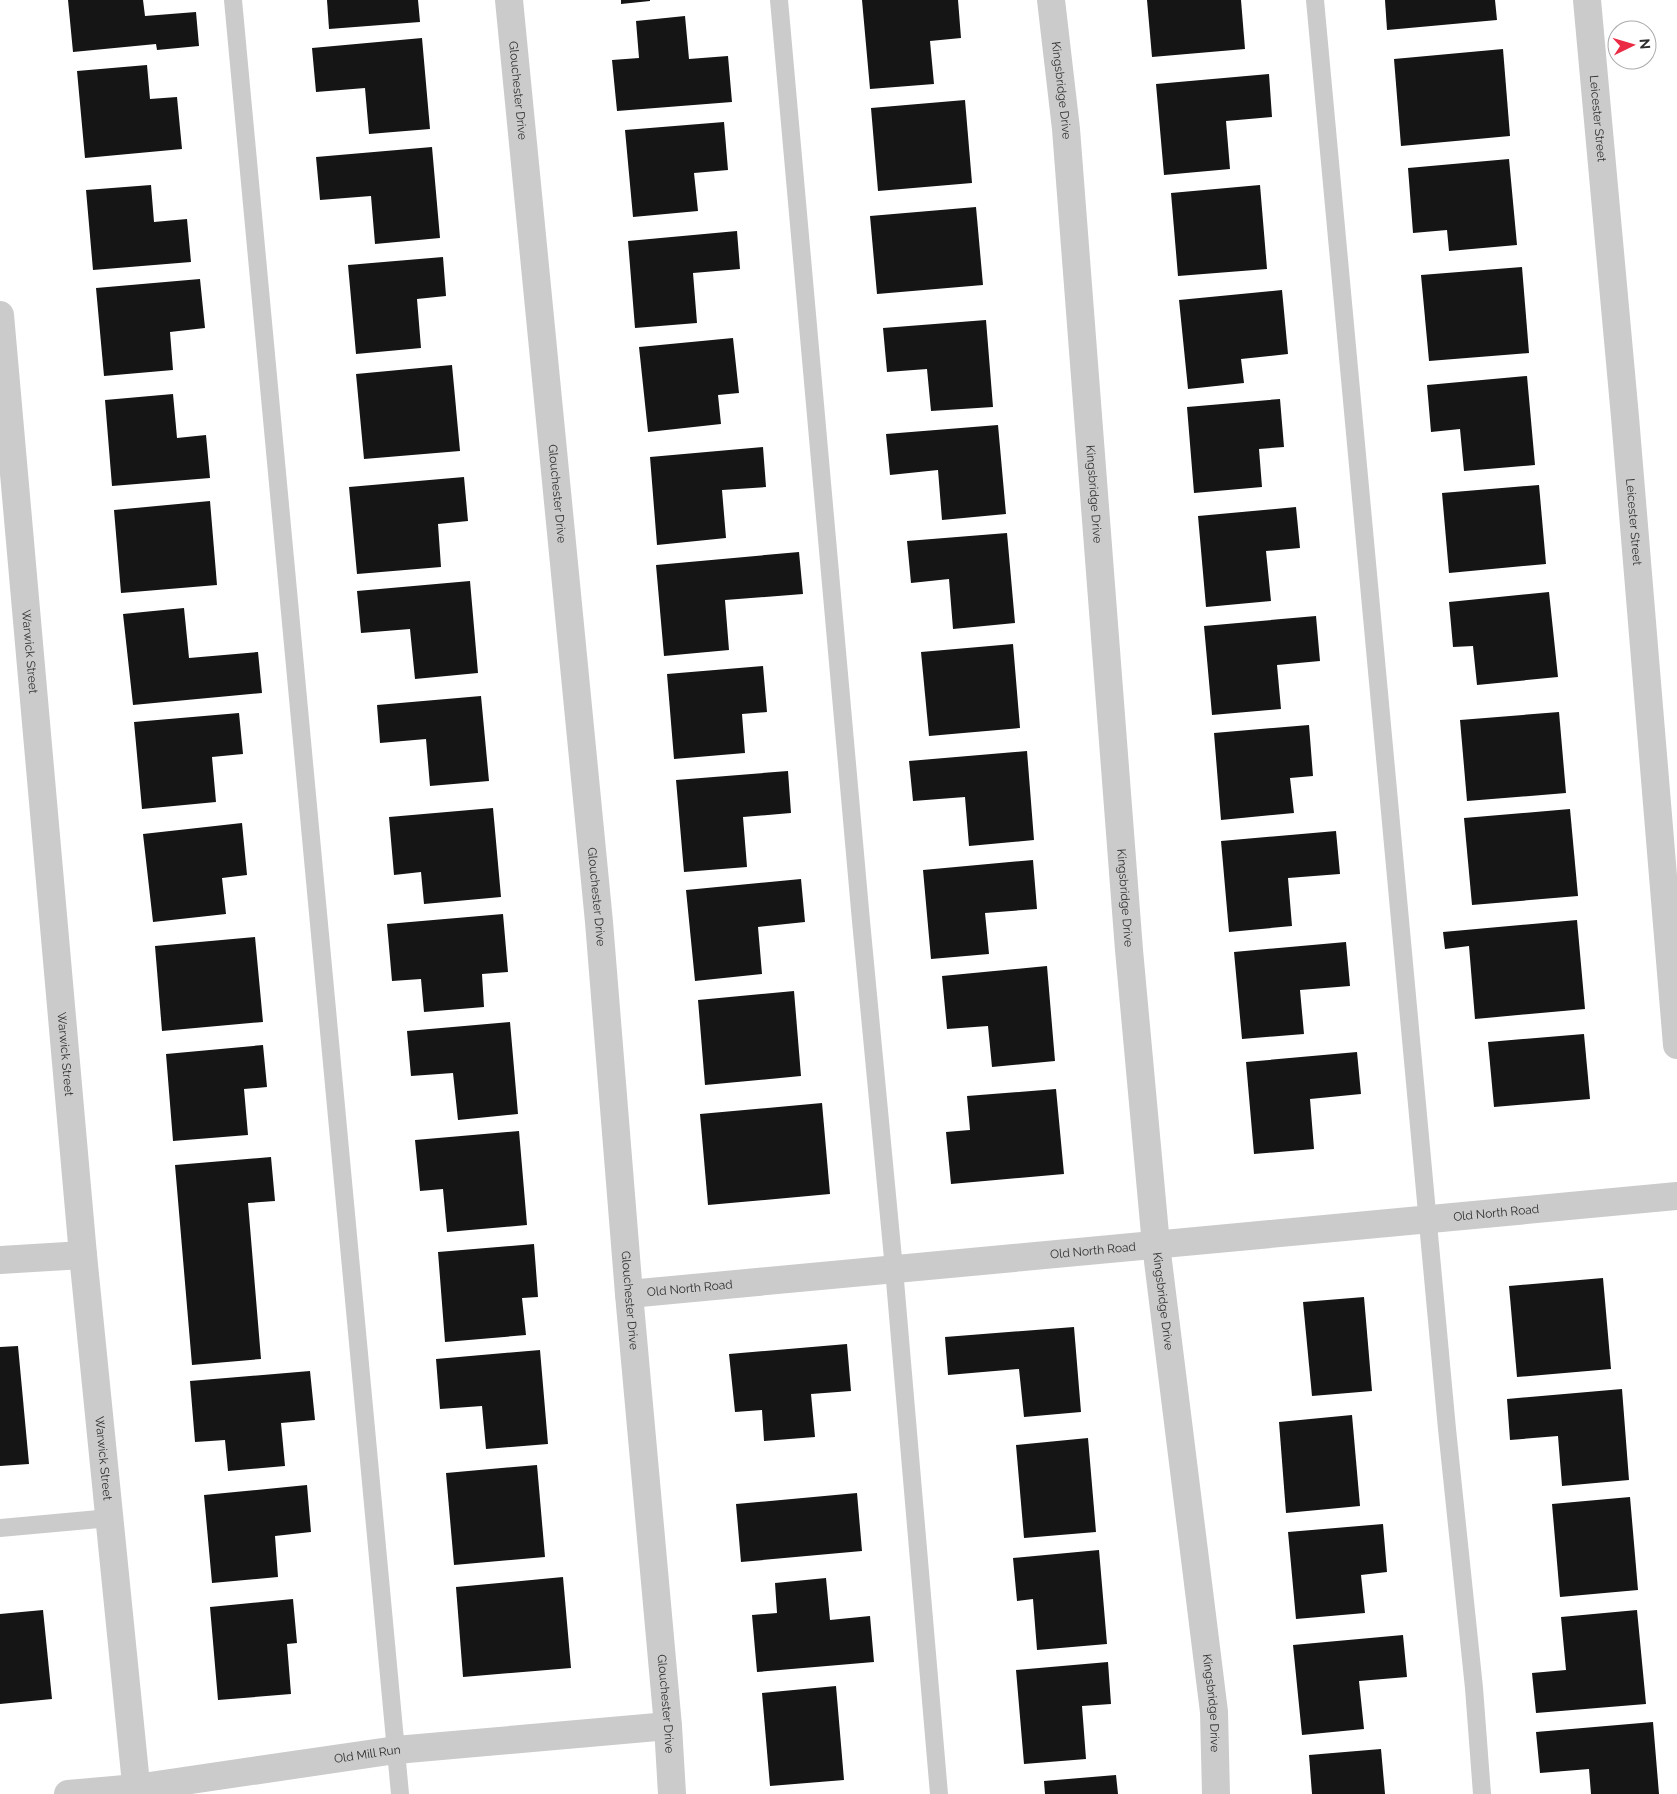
<svg xmlns="http://www.w3.org/2000/svg" width="1677" height="1794" viewBox="0 0 1677 1794" font-family="Raleway,sans-serif">
	<style>
		.building { fill: #151515 }
		.lines { fill: none; stroke-linecap: round; stroke-linejoin: round }
		.service { stroke: #cbcbcb; stroke-width: 18 }
		.minor { stroke: #cbcbcb; stroke-width: 28 }
		.tertiary { stroke: #cbcbcb; stroke-width: 28 }
		.labels { text-anchor: middle; stroke-width: 5; stroke-linejoin: round; paint-order: stroke }
		.street-label { font-size: 12px; fill: #2e2e2e; stroke: #fff }
	</style>
	<rect width="100%" height="100%" fill="#fff"/>
	<g class="building">
		<path d="M 68,0 L 143,0 L 145,16 L 196,12 L 199,46 L 157,50 L 156,44 L 73,52 Z"/>
		<path d="M 327,0 L 418,0 L 420,22 L 329,29 Z"/>
		<path d="M 621,0 L 650,0 L 650,1 L 621,4 Z"/>
		<path d="M 862,0 L 958,0 L 961,38 L 930,41 L 934,84 L 870,89 Z"/>
		<path d="M 1147,0 L 1241,0 L 1245,49 L 1152,57 Z"/>
		<path d="M 1385,0 L 1495,0 L 1497,20 L 1387,30 Z"/>
		<path d="M 685,16 L 689,59 L 728,56 L 732,102 L 617,111 L 612,60 L 639,58 L 636,21 Z"/>
		<path d="M 422,38 L 430,129 L 369,134 L 365,88 L 316,92 L 312,48 Z"/>
		<path d="M 1503,49 L 1510,136 L 1401,146 L 1394,59 Z"/>
		<path d="M 147,65 L 150,99 L 177,97 L 182,149 L 85,158 L 77,71 Z"/>
		<path d="M 1269,74 L 1272,117 L 1226,121 L 1230,169 L 1164,175 L 1156,84 Z"/>
		<path d="M 965,100 L 972,183 L 878,191 L 871,108 Z"/>
		<path d="M 724,122 L 728,170 L 694,173 L 698,211 L 633,217 L 625,130 Z"/>
		<path d="M 432,147 L 440,238 L 375,244 L 371,196 L 320,200 L 316,157 Z"/>
		<path d="M 1509,159 L 1517,245 L 1449,251 L 1447,230 L 1413,233 L 1408,168 Z"/>
		<path d="M 151,185 L 154,222 L 187,219 L 191,262 L 93,270 L 86,190 Z"/>
		<path d="M 1260,185 L 1267,269 L 1178,276 L 1171,193 Z"/>
		<path d="M 976,207 L 983,285 L 877,294 L 870,216 Z"/>
		<path d="M 737,231 L 740,269 L 693,273 L 697,323 L 635,328 L 628,241 Z"/>
		<path d="M 443,257 L 446,296 L 417,299 L 421,348 L 356,354 L 348,265 Z"/>
		<path d="M 1522,267 L 1529,353 L 1429,361 L 1421,275 Z"/>
		<path d="M 200,279 L 205,328 L 170,332 L 173,370 L 104,376 L 96,288 Z"/>
		<path d="M 1282,290 L 1288,354 L 1241,359 L 1244,383 L 1188,389 L 1179,300 Z"/>
		<path d="M 986,320 L 993,407 L 931,411 L 927,369 L 887,372 L 883,328 Z"/>
		<path d="M 733,338 L 739,393 L 718,395 L 721,424 L 648,432 L 639,347 Z"/>
		<path d="M 452,365 L 460,451 L 364,459 L 356,374 Z"/>
		<path d="M 1527,376 L 1535,465 L 1464,471 L 1460,429 L 1431,432 L 1427,385 Z"/>
		<path d="M 173,394 L 177,438 L 206,435 L 210,478 L 112,486 L 105,400 Z"/>
		<path d="M 1280,399 L 1284,447 L 1259,449 L 1262,487 L 1194,493 L 1187,407 Z"/>
		<path d="M 998,425 L 1006,514 L 942,520 L 938,470 L 890,475 L 886,434 Z"/>
		<path d="M 763,447 L 766,487 L 722,490 L 726,538 L 657,545 L 650,457 Z"/>
		<path d="M 464,477 L 468,521 L 438,524 L 441,567 L 357,574 L 349,487 Z"/>
		<path d="M 1539,485 L 1546,564 L 1449,573 L 1442,493 Z"/>
		<path d="M 210,501 L 217,585 L 121,593 L 114,510 Z"/>
		<path d="M 1296,507 L 1300,548 L 1266,551 L 1271,601 L 1206,607 L 1198,516 Z"/>
		<path d="M 1007,533 L 1015,623 L 953,629 L 949,579 L 911,583 L 907,541 Z"/>
		<path d="M 799,552 L 803,594 L 725,600 L 729,650 L 664,656 L 656,565 Z"/>
		<path d="M 470,581 L 478,673 L 415,679 L 410,629 L 361,633 L 357,591 Z"/>
		<path d="M 1549,592 L 1558,677 L 1477,685 L 1473,646 L 1453,647 L 1449,602 Z"/>
		<path d="M 184,608 L 189,658 L 258,652 L 262,693 L 133,705 L 123,614 Z"/>
		<path d="M 1316,616 L 1320,661 L 1277,665 L 1281,709 L 1212,715 L 1204,626 Z"/>
		<path d="M 1013,644 L 1020,728 L 929,736 L 921,652 Z"/>
		<path d="M 763,666 L 767,712 L 742,714 L 745,753 L 674,759 L 667,674 Z"/>
		<path d="M 481,696 L 489,781 L 430,786 L 426,739 L 380,743 L 377,705 Z"/>
		<path d="M 1559,712 L 1566,793 L 1467,801 L 1460,720 Z"/>
		<path d="M 239,713 L 243,754 L 212,757 L 216,802 L 142,809 L 134,722 Z"/>
		<path d="M 1309,725 L 1313,776 L 1290,778 L 1294,813 L 1221,820 L 1214,733 Z"/>
		<path d="M 1027,751 L 1034,840 L 969,846 L 965,797 L 913,801 L 909,761 Z"/>
		<path d="M 788,771 L 791,813 L 743,817 L 747,867 L 684,872 L 676,780 Z"/>
		<path d="M 493,808 L 501,897 L 424,904 L 421,872 L 394,875 L 389,817 Z"/>
		<path d="M 1570,809 L 1578,896 L 1472,905 L 1464,818 Z"/>
		<path d="M 242,823 L 247,875 L 222,878 L 226,914 L 153,922 L 143,834 Z"/>
		<path d="M 1336,831 L 1340,874 L 1288,878 L 1292,926 L 1229,932 L 1221,841 Z"/>
		<path d="M 1033,860 L 1037,909 L 985,913 L 989,954 L 931,959 L 923,870 Z"/>
		<path d="M 801,879 L 805,922 L 758,927 L 762,974 L 695,981 L 686,890 Z"/>
		<path d="M 503,914 L 508,972 L 482,974 L 484,1007 L 424,1012 L 421,979 L 392,981 L 387,924 Z"/>
		<path d="M 1577,920 L 1585,1009 L 1475,1019 L 1469,946 L 1445,949 L 1443,932 Z"/>
		<path d="M 255,937 L 263,1022 L 162,1031 L 155,946 Z"/>
		<path d="M 1346,942 L 1350,986 L 1300,990 L 1304,1034 L 1242,1039 L 1234,952 Z"/>
		<path d="M 1047,966 L 1055,1061 L 992,1067 L 988,1026 L 947,1029 L 942,976 Z"/>
		<path d="M 794,991 L 801,1076 L 705,1085 L 698,1000 Z"/>
		<path d="M 510,1022 L 518,1114 L 458,1120 L 453,1073 L 411,1076 L 407,1031 Z"/>
		<path d="M 1584,1034 L 1590,1099 L 1494,1107 L 1488,1042 Z"/>
		<path d="M 263,1045 L 267,1087 L 244,1089 L 248,1135 L 173,1141 L 166,1054 Z"/>
		<path d="M 1357,1052 L 1361,1094 L 1310,1099 L 1314,1149 L 1254,1154 L 1246,1062 Z"/>
		<path d="M 1056,1089 L 1064,1174 L 951,1184 L 946,1132 L 970,1130 L 967,1096 Z"/>
		<path d="M 822,1103 L 830,1194 L 708,1205 L 700,1114 Z"/>
		<path d="M 519,1131 L 527,1225 L 447,1232 L 443,1189 L 420,1191 L 415,1140 Z"/>
		<path d="M 271,1157 L 275,1201 L 248,1203 L 261,1359 L 192,1365 L 175,1165 Z"/>
		<path d="M 534,1244 L 538,1297 L 522,1298 L 526,1335 L 445,1342 L 438,1252 Z"/>
		<path d="M 1603,1278 L 1611,1369 L 1517,1377 L 1509,1286 Z"/>
		<path d="M 1364,1297 L 1372,1391 L 1312,1396 L 1303,1302 Z"/>
		<path d="M 1074,1327 L 1081,1412 L 1024,1417 L 1019,1369 L 948,1375 L 945,1337 Z"/>
		<path d="M 847,1344 L 851,1391 L 811,1394 L 815,1437 L 764,1441 L 762,1410 L 735,1412 L 729,1354 Z"/>
		<path d="M 18,1346 L 29,1464 L 0,1466 L 0,1347 Z"/>
		<path d="M 540,1350 L 548,1444 L 486,1449 L 482,1406 L 440,1409 L 436,1359 Z"/>
		<path d="M 310,1371 L 315,1420 L 281,1423 L 285,1466 L 228,1471 L 225,1440 L 195,1442 L 190,1381 Z"/>
		<path d="M 1622,1389 L 1629,1480 L 1562,1486 L 1558,1436 L 1510,1440 L 1507,1399 Z"/>
		<path d="M 1352,1415 L 1360,1506 L 1286,1513 L 1279,1422 Z"/>
		<path d="M 1088,1438 L 1096,1532 L 1024,1538 L 1016,1445 Z"/>
		<path d="M 537,1465 L 545,1557 L 454,1565 L 446,1473 Z"/>
		<path d="M 307,1485 L 311,1532 L 275,1536 L 278,1577 L 212,1583 L 204,1495 Z"/>
		<path d="M 857,1493 L 862,1551 L 741,1562 L 736,1504 Z"/>
		<path d="M 1630,1497 L 1638,1590 L 1560,1597 L 1552,1504 Z"/>
		<path d="M 1383,1524 L 1387,1572 L 1361,1575 L 1365,1613 L 1296,1619 L 1288,1532 Z"/>
		<path d="M 1099,1550 L 1107,1644 L 1037,1650 L 1033,1599 L 1017,1601 L 1013,1558 Z"/>
		<path d="M 563,1577 L 571,1668 L 463,1677 L 456,1587 Z"/>
		<path d="M 826,1578 L 830,1620 L 870,1616 L 874,1662 L 757,1672 L 752,1615 L 777,1613 L 775,1583 Z"/>
		<path d="M 293,1599 L 297,1643 L 287,1644 L 291,1694 L 218,1700 L 210,1607 Z"/>
		<path d="M 43,1610 L 52,1699 L 0,1704 L 0,1614 Z"/>
		<path d="M 1637,1610 L 1646,1704 L 1536,1713 L 1532,1673 L 1566,1670 L 1561,1617 Z"/>
		<path d="M 1403,1635 L 1407,1677 L 1359,1681 L 1364,1729 L 1302,1735 L 1293,1645 Z"/>
		<path d="M 1108,1662 L 1111,1704 L 1082,1706 L 1086,1759 L 1024,1764 L 1016,1670 Z"/>
		<path d="M 836,1686 L 844,1780 L 770,1786 L 762,1693 Z"/>
		<path d="M 1653,1722 L 1659,1794 L 1591,1794 L 1589,1769 L 1540,1773 L 1536,1732 Z"/>
		<path d="M 1381,1749 L 1385,1794 L 1312,1794 L 1309,1755 Z"/>
		<path d="M 1116,1775 L 1118,1794 L 1045,1794 L 1044,1781 Z"/>
	</g>
	<g class="lines">
		<g class="service">
			<path d="M 233,0 L 400,1794"/>
			<path d="M 779,0 L 861,921 L 894,1269 L 939,1794"/>
			<path d="M 1315,0 L 1447,1429 L 1474,1688 L 1482,1794"/>
			<path d="M 0,1528 L 110,1518"/>
		</g>
		<g class="minor">
			<path id="s1" d="M 1051,0 L 1066,129 L 1129,950 L 1156,1245 L 1214,1712 L 1216,1794"/>
			<path id="s2" d="M 1587,0 L 1625,417 L 1677,1045"/>
			<path id="s3" d="M 0,315 L 83,1255 L 137,1794"/>
			<path d="M 0,1260 L 83,1255"/>
			<path id="s4" d="M 629,1294 L 1677,1196"/>
		</g>
		<g class="tertiary">
			<path id="s5" d="M 509,0 L 599,922 L 629,1294 L 668,1726 L 672,1794"/>
			<path id="s6" d="M 68,1794 L 136,1788 L 396,1750 L 668,1726"/>
		</g>
	</g>
	<g class="labels">
		<g class="street-label">
			<text dy="4" stroke="none"><textPath href="#s5" startOffset="91">Glouchester Drive</textPath></text>
			<text dy="4" stroke="none"><textPath href="#s1" startOffset="91">Kingsbridge Drive</textPath></text>
			<text dy="4" stroke="none"><textPath href="#s2" startOffset="119">Leicester Street</textPath></text>
			<text dy="4" stroke="none"><textPath href="#s5" startOffset="496">Glouchester Drive</textPath></text>
			<text dy="4" stroke="none"><textPath href="#s1" startOffset="496">Kingsbridge Drive</textPath></text>
			<text dy="4" stroke="none"><textPath href="#s2" startOffset="524">Leicester Street</textPath></text>
			<text dy="4" stroke="none"><textPath href="#s3" startOffset="338">Warwick Street</textPath></text>
			<text dy="4" stroke="none"><textPath href="#s5" startOffset="901">Glouchester Drive</textPath></text>
			<text dy="4" stroke="none"><textPath href="#s1" startOffset="901">Kingsbridge Drive</textPath></text>
			<text dy="4" stroke="none"><textPath href="#s3" startOffset="742">Warwick Street</textPath></text>
			<text dy="4" stroke="none"><textPath href="#s4" startOffset="871">Old North Road</textPath></text>
			<text dy="4" stroke="none"><textPath href="#s4" startOffset="466">Old North Road</textPath></text>
			<text dy="4" stroke="none"><textPath href="#s4" startOffset="61">Old North Road</textPath></text>
			<text dy="4" stroke="none"><textPath href="#s5" startOffset="1306">Glouchester Drive</textPath></text>
			<text dy="4" stroke="none"><textPath href="#s1" startOffset="1306">Kingsbridge Drive</textPath></text>
			<text dy="4" stroke="none"><textPath href="#s3" startOffset="1148">Warwick Street</textPath></text>
			<text dy="4" stroke="none"><textPath href="#s1" startOffset="1711">Kingsbridge Drive</textPath></text>
			<text dy="4" stroke="none"><textPath href="#s5" startOffset="1711">Glouchester Drive</textPath></text>
			<text dy="4" stroke="none"><textPath href="#s6" startOffset="302">Old Mill Run</textPath></text>
		</g>
	</g>
	<g transform="translate(1632 45) rotate(85)"><circle r="24" fill="#ffffff" stroke="#ababab"/>
	<path d="M0-4L9 19L0 12L-9 19Z" fill="#ea2b43"/>
	<text y="-8" font-size="14" font-weight="bold" text-anchor="middle" fill="#2e2e2e">N</text>
	</g>
</svg>
